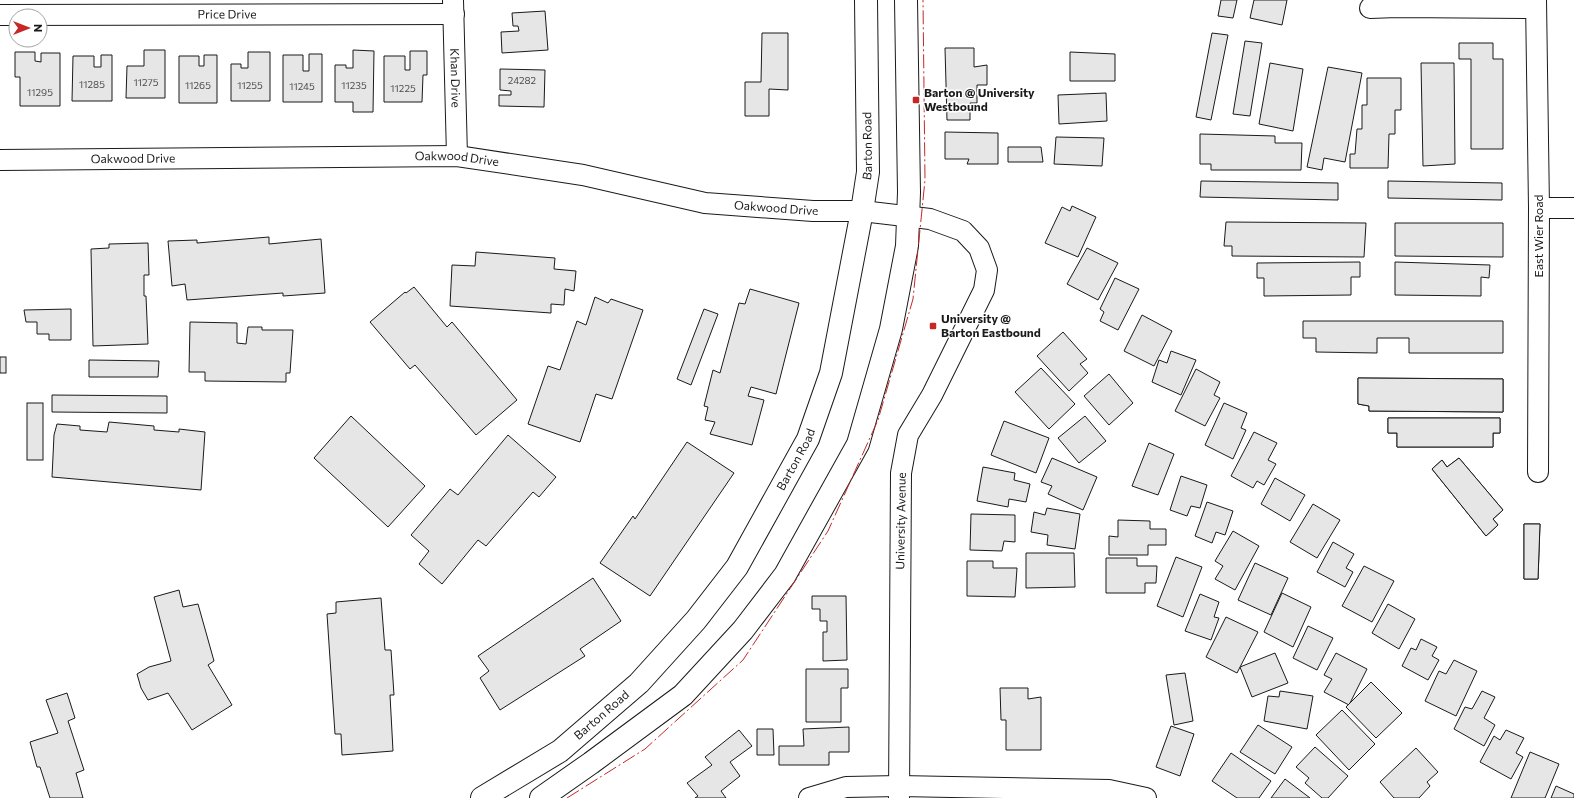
<svg xmlns="http://www.w3.org/2000/svg" width="1574" height="798" viewBox="0 0 1574 798" font-family="Commissioner,sans-serif">
	<style>
		.building { fill: #e6e6e6; stroke: #1a1a1a }
		.lines { fill: none; stroke-linecap: round; stroke-linejoin: round }
		.minor-casing { stroke: #1a1a1a; stroke-width: 22 }
		.major-casing { stroke: #1a1a1a; stroke-width: 24 }
		.minor { stroke: #fff; stroke-width: 20 }
		.major { stroke: #fff; stroke-width: 22 }
		.power { stroke: #c62828; stroke-width: 1; stroke-dasharray: 14 3 2 3; stroke-linecap: butt }
		.poi-dot { fill: #c62828; stroke: #fff; stroke-width: 1.5 }
		.labels { text-anchor: middle; stroke-width: 3; stroke-linejoin: round; paint-order: stroke }
		.number-label { font-size: 10px; fill: #4d4d4d }
		.street-label { font-size: 12px; fill: #1a1a1a; stroke: #fff }
		.poi-label { font-size: 12px; font-weight: bold; fill: #1a1a1a; stroke: #fff; text-anchor: start }
	</style>
	<rect width="100%" height="100%" fill="#fff"/>
	<g class="building">
		<path d="M 1221,0 L 1237,0 L 1233,18 L 1218,16 Z"/>
		<path d="M 1254,0 L 1287,0 L 1282,25 L 1250,18 Z"/>
		<path d="M 545,11 L 548,50 L 502,53 L 501,32 L 519,31 L 518,26 L 513,26 L 512,13 Z"/>
		<path d="M 762,33 L 788,33 L 788,90 L 769,89 L 769,116 L 745,116 L 745,82 L 761,82 Z"/>
		<path d="M 1212,33 L 1228,35 L 1211,120 L 1196,117 Z"/>
		<path d="M 1245,41 L 1262,43 L 1250,116 L 1233,114 Z"/>
		<path d="M 1459,43 L 1493,43 L 1493,59 L 1503,59 L 1503,149 L 1471,149 L 1471,59 L 1459,59 Z"/>
		<path d="M 945,48 L 974,48 L 974,67 L 987,65 L 987,85 L 977,85 L 977,103 L 970,103 L 970,120 L 947,120 Z"/>
		<path d="M 144,50 L 165,50 L 165,98 L 126,98 L 127,66 L 144,66 Z"/>
		<path d="M 353,50 L 374,51 L 373,112 L 353,112 L 353,102 L 335,102 L 335,65 L 346,65 L 346,68 L 353,68 Z"/>
		<path d="M 410,51 L 427,51 L 427,75 L 423,75 L 422,102 L 384,102 L 384,56 L 405,56 L 405,70 L 410,70 Z"/>
		<path d="M 15,52 L 35,52 L 35,61 L 41,62 L 41,53 L 60,53 L 60,106 L 20,106 L 20,77 L 15,77 Z"/>
		<path d="M 248,52 L 270,52 L 270,101 L 231,101 L 231,64 L 241,64 L 241,68 L 248,68 Z"/>
		<path d="M 1070,52 L 1115,54 L 1115,81 L 1070,81 Z"/>
		<path d="M 309,54 L 322,54 L 322,102 L 283,102 L 283,55 L 303,55 L 303,71 L 309,71 Z"/>
		<path d="M 101,55 L 112,55 L 112,101 L 72,101 L 73,56 L 94,56 L 94,67 L 101,67 Z"/>
		<path d="M 204,55 L 217,55 L 217,103 L 179,103 L 179,56 L 199,56 L 199,66 L 204,66 Z"/>
		<path d="M 1270,63 L 1303,69 L 1293,131 L 1259,124 Z"/>
		<path d="M 1421,63 L 1454,63 L 1455,164 L 1423,166 Z"/>
		<path d="M 1328,67 L 1362,73 L 1345,162 L 1324,158 L 1322,170 L 1307,167 Z"/>
		<path d="M 500,69 L 545,70 L 544,107 L 499,106 L 499,95 L 511,95 L 511,91 L 500,90 Z"/>
		<path d="M 1367,78 L 1401,78 L 1401,110 L 1395,110 L 1395,134 L 1389,134 L 1388,168 L 1350,168 L 1350,154 L 1355,154 L 1357,129 L 1362,129 L 1362,105 L 1367,105 Z"/>
		<path d="M 1106,93 L 1107,121 L 1059,124 L 1058,95 Z"/>
		<path d="M 945,132 L 998,133 L 998,164 L 967,164 L 969,159 L 945,159 Z"/>
		<path d="M 1200,134 L 1275,136 L 1275,143 L 1302,143 L 1301,170 L 1211,170 L 1211,164 L 1200,164 Z"/>
		<path d="M 1056,137 L 1104,138 L 1102,166 L 1054,164 Z"/>
		<path d="M 1008,147 L 1041,147 L 1043,162 L 1008,162 Z"/>
		<path d="M 1201,181 L 1338,183 L 1338,200 L 1200,197 Z"/>
		<path d="M 1388,181 L 1502,183 L 1502,200 L 1388,198 Z"/>
		<path d="M 1072,206 L 1096,217 L 1078,257 L 1045,243 L 1062,207 L 1070,211 Z"/>
		<path d="M 1226,222 L 1366,223 L 1364,257 L 1232,256 L 1232,246 L 1224,246 Z"/>
		<path d="M 1395,223 L 1503,223 L 1503,257 L 1395,256 Z"/>
		<path d="M 269,237 L 269,244 L 321,239 L 325,293 L 283,296 L 283,293 L 187,300 L 185,284 L 172,286 L 168,241 L 197,240 L 197,243 Z"/>
		<path d="M 148,243 L 149,275 L 144,275 L 144,296 L 146,296 L 148,344 L 93,346 L 91,249 L 109,248 L 109,244 Z"/>
		<path d="M 1087,248 L 1118,263 L 1098,300 L 1067,284 Z"/>
		<path d="M 476,252 L 555,258 L 554,269 L 576,271 L 574,291 L 565,289 L 564,305 L 551,304 L 551,313 L 450,306 L 452,265 L 475,266 Z"/>
		<path d="M 1360,262 L 1360,277 L 1351,277 L 1351,295 L 1264,296 L 1264,278 L 1257,278 L 1257,263 Z"/>
		<path d="M 1395,262 L 1490,265 L 1489,278 L 1481,277 L 1481,296 L 1395,295 Z"/>
		<path d="M 1115,278 L 1139,289 L 1118,330 L 1100,321 L 1104,312 L 1100,309 Z"/>
		<path d="M 414,287 L 447,327 L 452,322 L 517,400 L 476,435 L 415,365 L 410,369 L 370,322 L 405,292 L 406,293 Z"/>
		<path d="M 750,289 L 799,303 L 776,394 L 751,387 L 748,396 L 764,400 L 752,445 L 710,434 L 715,422 L 705,420 L 708,407 L 704,406 L 713,370 L 720,373 L 739,303 L 745,304 Z"/>
		<path d="M 595,297 L 608,303 L 611,299 L 643,310 L 612,399 L 596,394 L 580,442 L 528,424 L 548,366 L 560,370 L 577,321 L 586,325 Z"/>
		<path d="M 71,309 L 71,340 L 49,340 L 49,334 L 37,334 L 37,322 L 26,322 L 24,310 Z"/>
		<path d="M 704,309 L 718,314 L 691,385 L 677,379 Z"/>
		<path d="M 1142,315 L 1172,331 L 1154,366 L 1124,351 Z"/>
		<path d="M 1303,321 L 1503,321 L 1503,353 L 1409,353 L 1409,338 L 1377,338 L 1377,353 L 1316,352 L 1316,338 L 1303,338 Z"/>
		<path d="M 190,322 L 237,323 L 237,343 L 246,344 L 248,327 L 262,327 L 262,330 L 293,330 L 290,373 L 286,373 L 286,382 L 205,381 L 205,372 L 189,372 Z"/>
		<path d="M 1063,332 L 1087,359 L 1080,364 L 1088,373 L 1069,391 L 1037,356 Z"/>
		<path d="M 1171,351 L 1196,360 L 1181,395 L 1152,382 L 1159,360 L 1167,363 Z"/>
		<rect x="0" y="357" width="6" height="16"/>
		<path d="M 89,360 L 159,361 L 158,377 L 89,377 Z"/>
		<path d="M 1041,368 L 1075,404 L 1049,429 L 1015,392 Z"/>
		<path d="M 1196,369 L 1220,382 L 1214,395 L 1220,398 L 1205,426 L 1175,411 Z"/>
		<path d="M 1109,374 L 1133,403 L 1109,425 L 1084,396 Z"/>
		<path d="M 1358,378 L 1503,379 L 1503,412 L 1369,411 L 1369,406 L 1358,404 Z"/>
		<path d="M 1358,378 L 1503,379 L 1503,412 L 1369,411 L 1369,406 L 1358,404 Z"/>
		<path d="M 52,395 L 167,396 L 167,413 L 52,412 Z"/>
		<rect x="27" y="403" width="16" height="57"/>
		<path d="M 1224,403 L 1247,413 L 1241,428 L 1246,430 L 1233,459 L 1205,445 Z"/>
		<path d="M 351,416 L 425,486 L 388,527 L 314,458 Z"/>
		<path d="M 1085,416 L 1106,441 L 1079,463 L 1058,438 Z"/>
		<path d="M 1388,418 L 1500,418 L 1500,433 L 1493,433 L 1493,447 L 1397,447 L 1397,433 L 1388,433 Z"/>
		<path d="M 1388,418 L 1500,418 L 1500,433 L 1493,433 L 1493,447 L 1397,447 L 1397,433 L 1388,433 Z"/>
		<path d="M 1004,421 L 1049,438 L 1036,473 L 991,455 Z"/>
		<path d="M 109,422 L 154,426 L 154,430 L 179,432 L 179,429 L 205,432 L 201,490 L 52,477 L 54,435 L 57,424 L 80,426 L 80,430 L 107,432 Z"/>
		<path d="M 1254,432 L 1277,443 L 1268,460 L 1276,464 L 1264,485 L 1257,481 L 1253,488 L 1231,476 Z"/>
		<path d="M 508,435 L 556,477 L 539,497 L 533,492 L 486,546 L 478,540 L 442,584 L 419,564 L 429,551 L 411,535 L 450,489 L 458,495 Z"/>
		<path d="M 687,442 L 734,473 L 650,596 L 600,563 L 633,516 L 635,519 Z"/>
		<path d="M 1149,443 L 1174,454 L 1158,495 L 1132,486 Z"/>
		<path d="M 1052,458 L 1097,477 L 1083,510 L 1048,494 L 1052,486 L 1041,482 Z"/>
		<path d="M 1459,458 L 1503,510 L 1493,519 L 1498,525 L 1486,536 L 1432,469 L 1442,460 L 1447,467 Z"/>
		<path d="M 1459,458 L 1503,510 L 1493,519 L 1498,525 L 1486,536 L 1432,469 L 1442,460 L 1447,467 Z"/>
		<path d="M 983,467 L 1015,473 L 1014,480 L 1030,484 L 1026,502 L 1009,499 L 1008,507 L 977,501 Z"/>
		<path d="M 1181,476 L 1207,485 L 1200,508 L 1191,506 L 1187,516 L 1170,510 Z"/>
		<path d="M 1275,478 L 1305,495 L 1290,521 L 1261,504 Z"/>
		<path d="M 1207,502 L 1233,511 L 1225,535 L 1216,532 L 1212,543 L 1195,536 Z"/>
		<path d="M 1313,504 L 1340,520 L 1317,558 L 1290,542 Z"/>
		<path d="M 1047,508 L 1080,514 L 1075,549 L 1047,545 L 1048,535 L 1031,532 L 1034,512 L 1045,515 Z"/>
		<path d="M 971,514 L 1015,515 L 1015,542 L 1004,541 L 1002,551 L 970,550 Z"/>
		<path d="M 1118,520 L 1150,521 L 1150,529 L 1166,529 L 1166,545 L 1148,545 L 1148,555 L 1109,555 L 1109,536 L 1118,537 Z"/>
		<path d="M 1524,524 L 1540,524 L 1538,579 L 1524,579 Z"/>
		<path d="M 1524,524 L 1540,524 L 1538,579 L 1524,579 Z"/>
		<path d="M 1233,531 L 1259,546 L 1235,590 L 1215,579 L 1223,566 L 1215,561 Z"/>
		<path d="M 1333,542 L 1354,554 L 1346,568 L 1353,572 L 1345,587 L 1317,572 Z"/>
		<path d="M 1026,553 L 1074,553 L 1075,587 L 1026,588 Z"/>
		<path d="M 1176,557 L 1202,567 L 1183,617 L 1157,606 Z"/>
		<path d="M 1106,558 L 1137,558 L 1137,566 L 1157,566 L 1156,583 L 1145,583 L 1145,593 L 1106,593 Z"/>
		<path d="M 967,561 L 993,561 L 993,568 L 1017,568 L 1015,597 L 967,596 Z"/>
		<path d="M 1255,563 L 1288,578 L 1271,615 L 1238,600 Z"/>
		<path d="M 1364,566 L 1394,581 L 1372,622 L 1342,606 Z"/>
		<path d="M 593,578 L 621,621 L 580,649 L 585,656 L 500,710 L 480,678 L 489,671 L 478,656 Z"/>
		<path d="M 179,590 L 183,607 L 198,604 L 214,661 L 208,665 L 232,705 L 192,730 L 168,693 L 148,700 L 141,688 L 137,674 L 149,667 L 171,661 L 154,597 Z"/>
		<path d="M 1282,593 L 1311,607 L 1293,647 L 1264,632 Z"/>
		<path d="M 1200,594 L 1219,602 L 1214,617 L 1219,618 L 1211,640 L 1185,631 Z"/>
		<path d="M 812,596 L 846,596 L 847,660 L 823,661 L 823,632 L 827,632 L 827,621 L 820,621 L 820,609 L 812,609 Z"/>
		<path d="M 381,598 L 385,650 L 391,650 L 394,695 L 390,695 L 393,751 L 342,755 L 341,734 L 335,734 L 327,614 L 336,613 L 336,602 Z"/>
		<path d="M 1388,604 L 1415,619 L 1399,649 L 1372,633 Z"/>
		<path d="M 1226,617 L 1258,632 L 1237,673 L 1206,657 Z"/>
		<path d="M 1308,626 L 1333,638 L 1317,670 L 1293,658 Z"/>
		<path d="M 1421,639 L 1437,647 L 1432,656 L 1439,660 L 1428,680 L 1402,666 L 1411,648 L 1416,650 Z"/>
		<path d="M 1275,653 L 1288,683 L 1252,697 L 1240,667 Z"/>
		<path d="M 1336,653 L 1367,669 L 1349,705 L 1324,692 L 1332,679 L 1324,675 Z"/>
		<path d="M 1454,660 L 1477,671 L 1456,716 L 1425,701 L 1439,671 L 1446,674 Z"/>
		<path d="M 806,669 L 848,669 L 848,688 L 841,688 L 841,722 L 806,722 Z"/>
		<path d="M 1185,673 L 1193,721 L 1174,725 L 1166,675 Z"/>
		<path d="M 1371,682 L 1402,713 L 1376,738 L 1346,707 Z"/>
		<path d="M 1000,688 L 1028,688 L 1028,699 L 1041,697 L 1041,750 L 1006,750 L 1006,720 L 1001,720 Z"/>
		<path d="M 1280,691 L 1313,696 L 1307,729 L 1264,721 L 1268,696 L 1279,697 Z"/>
		<path d="M 1482,691 L 1495,697 L 1484,718 L 1495,725 L 1484,746 L 1454,729 L 1465,707 L 1472,709 Z"/>
		<path d="M 67,693 L 75,718 L 68,721 L 84,770 L 76,773 L 83,798 L 50,798 L 40,767 L 37,767 L 30,742 L 58,733 L 46,700 Z"/>
		<path d="M 1342,710 L 1375,744 L 1349,770 L 1316,735 Z"/>
		<path d="M 1258,725 L 1292,747 L 1275,774 L 1240,752 Z"/>
		<path d="M 1171,726 L 1194,734 L 1180,776 L 1156,767 Z"/>
		<path d="M 849,727 L 849,752 L 829,752 L 829,765 L 779,765 L 779,746 L 804,746 L 803,729 Z"/>
		<path d="M 757,729 L 773,729 L 774,755 L 757,755 Z"/>
		<path d="M 739,730 L 752,746 L 730,762 L 740,776 L 721,791 L 726,798 L 695,798 L 698,796 L 687,783 L 712,765 L 705,757 Z"/>
		<path d="M 1506,730 L 1524,738 L 1516,753 L 1523,757 L 1511,779 L 1480,762 L 1494,736 L 1500,740 Z"/>
		<path d="M 1315,747 L 1348,776 L 1328,798 L 1322,798 L 1305,783 L 1309,778 L 1296,767 Z"/>
		<path d="M 1416,748 L 1438,772 L 1427,782 L 1430,786 L 1419,798 L 1394,798 L 1380,782 Z"/>
		<path d="M 1530,752 L 1559,764 L 1545,798 L 1511,798 Z"/>
		<path d="M 1231,753 L 1271,781 L 1259,798 L 1237,798 L 1212,781 Z"/>
		<path d="M 1285,779 L 1310,798 L 1271,798 Z"/>
		<path d="M 1556,786 L 1574,794 L 1574,798 L 1551,798 Z"/>
	</g>
	<g class="lines">
		<defs>
			<g id="minor">
				<path id="s1" d="M 453,0 L 457,156"/>
				<path d="M 1536,0 L 1539,208 L 1538,472"/>
				<path d="M 1370,8 L 1397,7 L 1536,8"/>
				<path id="s2" d="M 0,15 L 454,14"/>
				<path id="s3" d="M 0,160 L 457,156 L 583,175 L 705,203 L 813,211 L 862,211 L 930,219 L 963,231 L 979,248 L 987,270 L 984,290 L 932,395 L 908,435 L 901,473 L 899,798"/>
				<path d="M 1539,208 L 1574,208"/>
				<path d="M 809,798 L 846,787 L 899,786 L 1109,790 L 1146,798"/>
			</g>
			<g id="major">
				<path id="s4" d="M 482,798 L 560,751 L 639,683 L 696,620 L 737,567 L 808,439 L 831,373 L 862,211 L 868,172 L 866,0"/>
				<path d="M 541,798 L 591,763 L 683,695 L 743,630 L 785,575 L 858,444 L 891,329 L 907,246 L 909,192 L 906,0"/>
			</g>
		</defs>
		<use href="#minor" class="minor-casing"/>
		<use href="#major" class="major-casing"/>
		<use href="#minor" class="minor"/>
		<use href="#major" class="major"/>
		<path class="power" d="M 567,798 L 645,749 L 743,660 L 828,531 L 878,420 L 913,299 L 925,180 L 923,0"/>
	</g>
	<g class="poi-dot">
		<rect x="912" y="96" width="8" height="8" rx="2"/>
		<rect x="929" y="322" width="8" height="8" rx="2"/>
	</g>
	<g class="labels">
		<g class="number-label">
			<text x="522" y="84">24282</text>
			<text x="146" y="86">11275</text>
			<text x="92" y="88">11285</text>
			<text x="198" y="89">11265</text>
			<text x="250" y="89">11255</text>
			<text x="354" y="89">11235</text>
			<text x="302" y="90">11245</text>
			<text x="403" y="92">11225</text>
			<text x="40" y="96">11295</text>
		</g>
		<g class="street-label">
			<text dy="4" stroke="none"><textPath href="#s2" startOffset="227">Price Drive</textPath></text>
			<text dy="4" stroke="none"><textPath href="#s1" startOffset="78">Khan Drive</textPath></text>
			<text dy="4" stroke="none"><textPath href="#s4" startOffset="794">Barton Road</textPath></text>
			<text dy="4" stroke="none"><textPath href="#s3" startOffset="133">Oakwood Drive</textPath></text>
			<text dy="4" stroke="none"><textPath href="#s3" startOffset="457">Oakwood Drive</textPath></text>
			<text dy="4" stroke="none"><textPath href="#s3" startOffset="781">Oakwood Drive</textPath></text>
			<text transform="translate(1539 236) rotate(-90)" y="4">East Wier Road</text>
			<text dy="4" stroke="none"><textPath href="#s4" startOffset="470">Barton Road</textPath></text>
			<text transform="translate(901 521) rotate(-89)" y="4">University Avenue</text>
			<text dy="4" stroke="none"><textPath href="#s4" startOffset="146">Barton Road</textPath></text>
		</g>
		<g class="poi-label">
			<text x="924" y="97">Barton @ University<tspan x="924" dy="14">Westbound</tspan></text>
			<text x="941" y="323">University @<tspan x="941" dy="14">Barton Eastbound</tspan></text>
		</g>
	</g>
	<g transform="translate(28 28) rotate(90)"><circle r="19" fill="#ffffff" stroke="#a3a3a3"/>
	<path d="M0-3L7 15L0 10L-7 15Z" fill="#c62828"/>
	<text y="-6" font-size="11" font-weight="bold" text-anchor="middle" fill="#1a1a1a">N</text>
	</g>
</svg>
